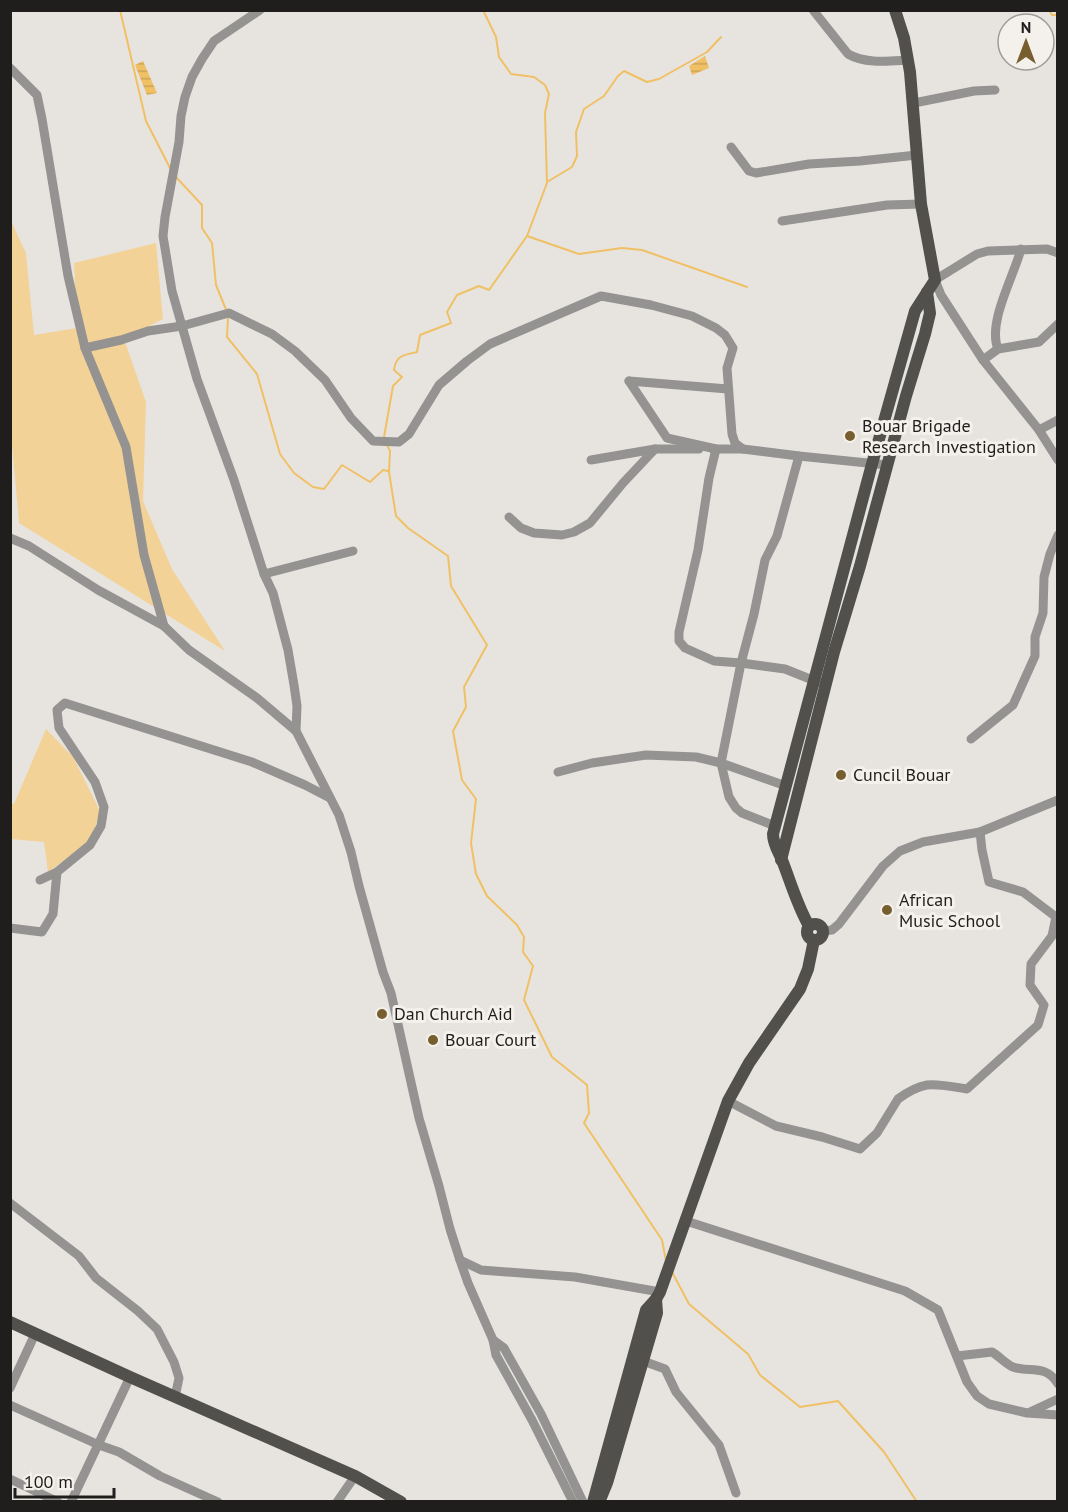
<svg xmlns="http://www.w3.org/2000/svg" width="1068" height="1512" viewBox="0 0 1068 1512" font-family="'PT Sans',sans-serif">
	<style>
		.grass { fill: #f3d297 }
		.water { fill: url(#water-rules) }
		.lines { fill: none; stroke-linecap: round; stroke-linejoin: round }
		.stream { stroke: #f0c065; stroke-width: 2 }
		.minor { stroke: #949391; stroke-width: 9 }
		.major { stroke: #52504d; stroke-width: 12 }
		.poi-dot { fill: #775e2f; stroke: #f4f1ed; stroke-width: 2 }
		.labels { text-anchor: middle; stroke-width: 6; stroke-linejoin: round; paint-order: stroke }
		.poi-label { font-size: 18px; fill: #1f1e1c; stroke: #f4f1ed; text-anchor: start }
	</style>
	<defs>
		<pattern id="water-rules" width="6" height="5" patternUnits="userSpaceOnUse" patternTransform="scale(1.5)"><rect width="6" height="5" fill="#f0c065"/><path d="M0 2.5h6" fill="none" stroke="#cda557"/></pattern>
	</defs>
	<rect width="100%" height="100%" fill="#e7e4e0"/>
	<g class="grass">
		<path d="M 10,219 L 26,253 L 34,335 L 77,328 L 74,263 L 156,243 L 163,319 L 124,339 L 146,402 L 143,501 L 172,569 L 225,651 L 19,523 L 10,421 Z"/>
		<path d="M 46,729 L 73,757 L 100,811 L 91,841 L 48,872 L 44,842 L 11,839 L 10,803 L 14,804 Z"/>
	</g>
	<g class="water">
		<path d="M 705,56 L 709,68 L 692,75 L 689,66 Z"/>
		<path d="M 143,61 L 157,93 L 147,95 L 135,65 Z"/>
	</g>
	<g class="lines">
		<g class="stream">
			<path d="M 120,10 L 146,121 L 171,170"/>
			<path d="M 1049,10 L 1052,15 L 1058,15"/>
			<path d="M 176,177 L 202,205 L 202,228 L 212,243 L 216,285 L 227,312"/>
			<path d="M 547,182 L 572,167 L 577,156 L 576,132 L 584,109 L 604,96 L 618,76 L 624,71 L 647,82 L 659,79 L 707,52 L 721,37"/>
			<path d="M 527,236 L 579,254 L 622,248 L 642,250 L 747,287"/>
			<path d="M 228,317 L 227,337 L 257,374 L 280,454 L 294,473 L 313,487 L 324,489 L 342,465 L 370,482 L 383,470 L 388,471"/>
			<path d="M 385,439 L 384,437 L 393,386 L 402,377 L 394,370 C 396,355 404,355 417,352 L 420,335 L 451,323 L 447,312 L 457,295 L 479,286 L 489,290 L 527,236 L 547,183 L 545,113 L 549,94 L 545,85 L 534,77 L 511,74 L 499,57 L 496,37 L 483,10"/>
			<path d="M 387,445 L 390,451 L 389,472 L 396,516 L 408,528 L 448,556 L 451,586 L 487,645 L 464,687 L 466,707 L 453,731 L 462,780 L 476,799 L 471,843 L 476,874 L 487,896 L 517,925 L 524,937 L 523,952 L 533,966 L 524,1000 L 552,1057 L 587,1085 L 589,1113 L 584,1123 L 662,1240 L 666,1261"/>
			<path d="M 672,1272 L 689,1304 L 748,1354 L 760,1375 L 800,1407 L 838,1401 L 884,1452 L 917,1502"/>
		</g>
		<g class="minor">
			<path d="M 260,10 L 214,41 L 202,59 L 192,77 L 185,97 L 181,116 L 179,142 L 165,217 L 163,236 L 172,291 L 197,379 L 234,480 L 264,574 L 273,593 L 288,650 L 294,685 L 297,706 L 296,731 L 339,815 L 351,852 L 359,886 L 383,972 L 391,993 L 419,1118 L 439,1186 L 450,1229 L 460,1260 L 468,1283 L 493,1340 L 496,1355 L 532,1420 L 573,1502"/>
			<path d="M 813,10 L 848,54 C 865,64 889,61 908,60"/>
			<path d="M 10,68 L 37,95 L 42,119 L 68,276 L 85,348 L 126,447 L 144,555 L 164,626"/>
			<path d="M 914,103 L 974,91 L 995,90"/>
			<path d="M 731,147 L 749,171 L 756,173 L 809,164 L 860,161 L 917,155"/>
			<path d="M 782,221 L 887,205 L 921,204"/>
			<path d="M 1058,253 L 1047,249 L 988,251 L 977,254 L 935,280 L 941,295 L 983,360 L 1039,430 L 1058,460"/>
			<path d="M 85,348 L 121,340 L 148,331 L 182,326 L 229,313 L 272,334 L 295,351 L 325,380 L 351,418 L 373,441 L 399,442 L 409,434 L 439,385 L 467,361 L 490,344 L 601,296 L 651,305 L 692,316 L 716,328 L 725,335 L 733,348 L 727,368 L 732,434 L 735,443 L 743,449 L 799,456 L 887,465"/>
			<path d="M 998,349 C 987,323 1014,276 1021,249"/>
			<path d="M 983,360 L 998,349 L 1039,342 L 1058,324"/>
			<path d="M 629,381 L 667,438 L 716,449 L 709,478 L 698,550 L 679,632 L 679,641 L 685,648 L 714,661 L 741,663 L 785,669 L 820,683"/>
			<path d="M 629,381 L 728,389"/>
			<path d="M 1039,430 L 1058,420"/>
			<path d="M 713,449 L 743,449"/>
			<path d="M 591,460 L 655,449 L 699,449"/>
			<path d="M 509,517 L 521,528 L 534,533 L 562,535 L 574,532 L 590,523 L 623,483 L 655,449"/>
			<path d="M 10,538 L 29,546 L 98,590 L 164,626 L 189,650 L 257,698 L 296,731"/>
			<path d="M 264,574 L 353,551"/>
			<path d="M 971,739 L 1013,705 L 1035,656 L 1035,637 L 1043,613 L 1044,577 L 1050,554 L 1058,535"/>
			<path d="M 558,772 L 592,763 L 646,755 L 696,757 L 721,763 L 786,786"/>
			<path d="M 775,826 L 742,813 L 736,808 L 729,797 L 721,763 L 741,663 L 754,614 L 765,560 L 777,536 L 799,456"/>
			<path d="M 40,880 L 57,872"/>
			<path d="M 10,928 L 42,932 L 53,914 L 57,872 L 90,845 L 101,826 L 104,807 L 95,782 L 59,728 L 57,710 L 65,703 L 252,762 L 305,785 L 330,798"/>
			<path d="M 823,931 L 832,930 L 839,924 L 883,866 L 900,851 L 923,842 L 980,832 L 1058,800"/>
			<path d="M 728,1101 L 776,1126 L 822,1137 L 860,1149 L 877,1133 L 898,1099 C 926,1079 934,1084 967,1089 L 1038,1025 L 1044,1005 L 1030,985 L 1031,964 L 1052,936 L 1056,917 L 1023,892 L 989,882 L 982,850 L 980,832"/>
			<path d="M 10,1203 L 79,1256 L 96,1278 L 138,1311 L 157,1329 L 174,1362 L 179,1378 L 175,1397"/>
			<path d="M 686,1221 L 905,1291 L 938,1310 L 967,1382 L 977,1396 L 989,1404 L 1027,1413 L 1058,1415"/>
			<path d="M 460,1260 L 481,1270 L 575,1277 L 660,1292"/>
			<path d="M 493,1340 L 504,1348 L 541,1414 L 583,1502"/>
			<path d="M 957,1356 L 992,1352 C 999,1356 1006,1364 1013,1367 C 1029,1373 1045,1363 1058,1384"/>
			<path d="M 643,1361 L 665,1369 L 676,1392 L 719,1445 L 736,1493"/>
			<path d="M 10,1388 L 35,1334"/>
			<path d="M 10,1405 L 99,1445 L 119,1452 L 160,1476 L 218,1502"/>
			<path d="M 1030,1412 L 1058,1399"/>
			<path d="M 10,1479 L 58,1502"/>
			<path d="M 71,1502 L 130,1377"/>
			<path d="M 337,1502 L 355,1476"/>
		</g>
		<g class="major">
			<path d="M 781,860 L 834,652 L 860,566 L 906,396 L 925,334 L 930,313 L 927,292"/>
			<circle cx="815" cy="932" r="8"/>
			<path d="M 809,926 C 797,905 791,883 782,860 C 778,851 773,844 773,834 L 872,464 L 915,311 L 935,280 L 921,204 L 910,72 L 904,38 L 895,10"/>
			<path d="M 10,1322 L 130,1377 L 355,1476 L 401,1502"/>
			<path d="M 600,1500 L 607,1483 L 657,1313 L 656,1299"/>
			<path d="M 593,1502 L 646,1310 L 656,1299 L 660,1292 L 728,1101 L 749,1063 L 800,989 L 808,969 L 814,940"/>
		</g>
	</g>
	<g class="poi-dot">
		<circle cx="850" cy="436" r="6"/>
		<circle cx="841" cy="775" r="6"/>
		<circle cx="887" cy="910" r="6"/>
		<circle cx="382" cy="1014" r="6"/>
		<circle cx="433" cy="1040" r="6"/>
	</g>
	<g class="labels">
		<g class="poi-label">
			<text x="862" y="432">Bouar Brigade<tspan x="862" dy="21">Research Investigation</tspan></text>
			<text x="853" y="781">Cuncil Bouar</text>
			<text x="899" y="906">African<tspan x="899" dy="21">Music School</tspan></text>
			<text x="394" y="1020">Dan Church Aid</text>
			<text x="445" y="1046">Bouar Court</text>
		</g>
	</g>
	<rect width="1068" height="1512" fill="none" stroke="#1f1e1c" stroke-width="24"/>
	<g transform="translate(1026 42)"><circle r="28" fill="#f4f1ed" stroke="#9f9d99" stroke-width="1.5"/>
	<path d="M0-4.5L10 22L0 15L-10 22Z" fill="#775e2f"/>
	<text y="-9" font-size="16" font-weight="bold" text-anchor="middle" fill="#1f1e1c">N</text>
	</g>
	<path d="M15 1488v9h99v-9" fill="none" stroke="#1f1e1c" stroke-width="3"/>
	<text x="24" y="1488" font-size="18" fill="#1f1e1c" stroke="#f4f1ed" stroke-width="4.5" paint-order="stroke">100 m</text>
</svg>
